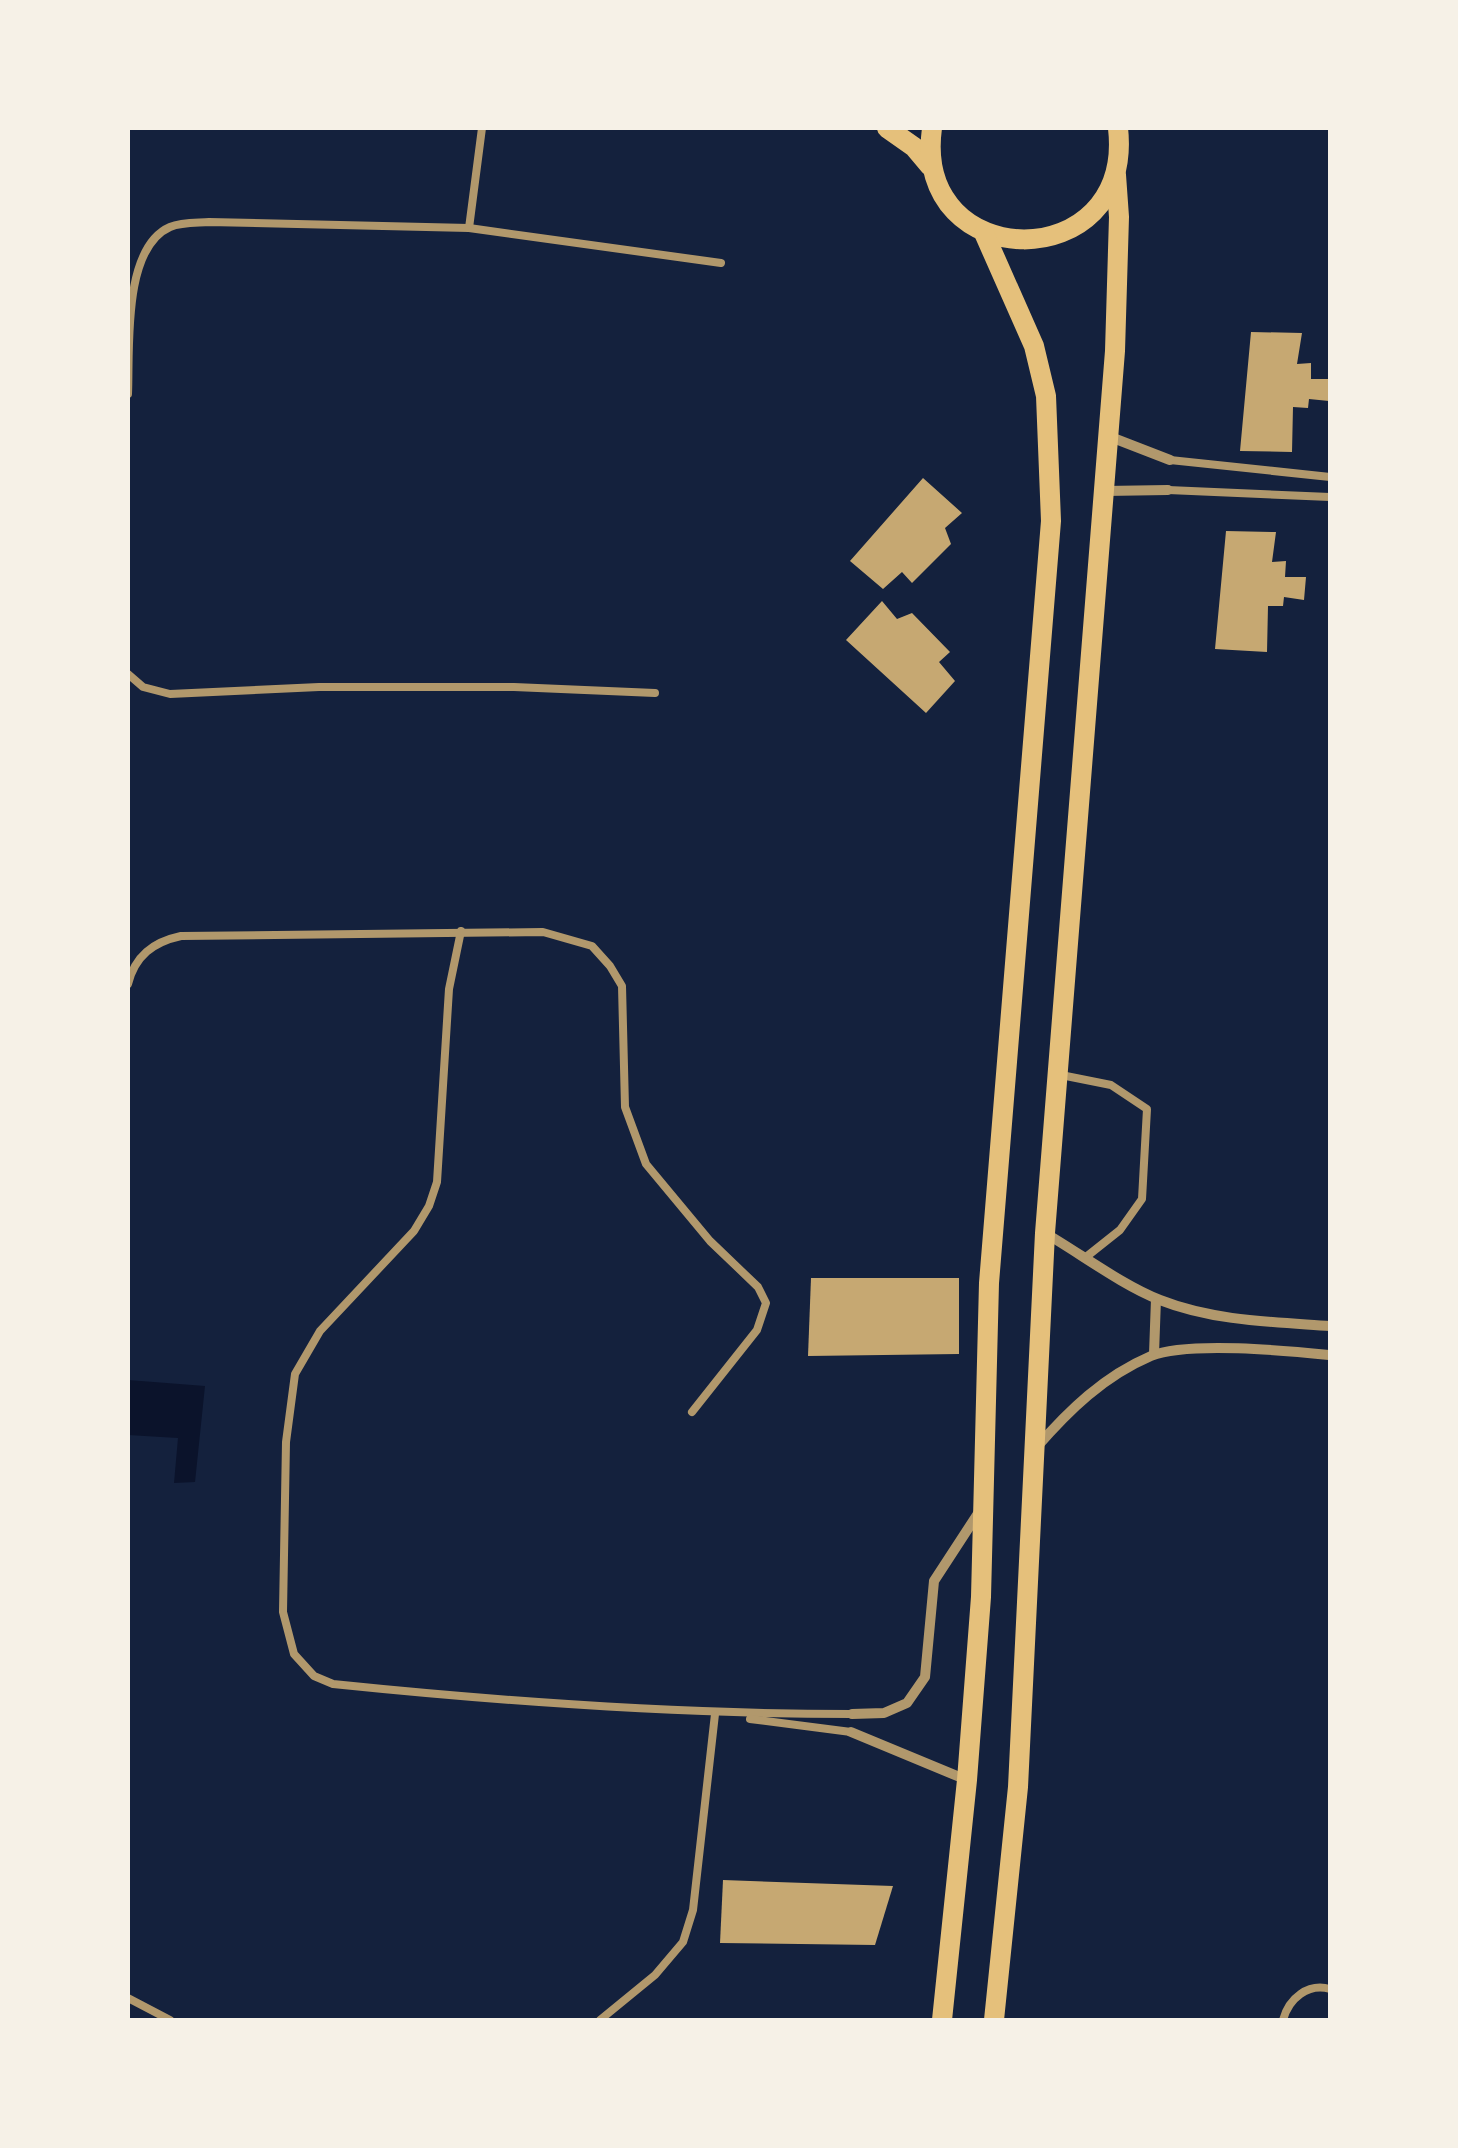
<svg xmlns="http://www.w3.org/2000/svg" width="1458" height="2148" viewBox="0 0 1458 2148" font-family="Helvetica,sans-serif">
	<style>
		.water { fill: #0b132b }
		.building { fill: #c6a872 }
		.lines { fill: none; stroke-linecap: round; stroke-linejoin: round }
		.service { stroke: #b1986c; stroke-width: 8 }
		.minor { stroke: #b1986c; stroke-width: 10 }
		.secondary { stroke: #e5c07b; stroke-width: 20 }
	</style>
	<rect width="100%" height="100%" fill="#14213d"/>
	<path class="water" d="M 128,1380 L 205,1386 L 195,1482 L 174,1483 L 178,1438 L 128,1435 Z"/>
	<g class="building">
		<path d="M 1251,332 L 1302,333 L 1297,364 L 1311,363 L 1311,379 L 1330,379 L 1329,401 L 1309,399 L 1308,408 L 1293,407 L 1292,452 L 1240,451 Z"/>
		<path d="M 923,478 L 962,513 L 945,528 L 951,544 L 912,583 L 902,572 L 883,589 L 850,561 Z"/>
		<path d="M 1226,531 L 1276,532 L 1272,562 L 1286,561 L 1285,577 L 1306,577 L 1304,600 L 1284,597 L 1283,606 L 1268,606 L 1267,652 L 1215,649 Z"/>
		<path d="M 882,601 L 897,619 L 912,613 L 950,652 L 939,662 L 955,681 L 926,713 L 846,640 Z"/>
		<path d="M 811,1278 L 959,1278 L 959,1354 L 808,1356 Z"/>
		<path d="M 723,1880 L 893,1886 L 875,1945 L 720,1943 Z"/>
	</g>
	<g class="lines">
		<g class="service">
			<path d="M 469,228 L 482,128"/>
			<path d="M 128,394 C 130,350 122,248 170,227 C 182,222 197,223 209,222 L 469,228 L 721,263"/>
			<path d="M 1170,460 L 1330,477"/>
			<path d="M 1168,490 L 1330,497"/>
			<path d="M 128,674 L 143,687 L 170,694 L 319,687 L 514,687 L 655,693"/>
			<path d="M 461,931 L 449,989 L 437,1182 L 429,1206 L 414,1231 L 320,1331 L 295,1374 L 286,1442 L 283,1612 L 294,1654 L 314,1676 L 333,1684 C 507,1702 677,1714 852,1714"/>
			<path d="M 128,984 C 135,956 153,942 181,936 L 543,932 L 592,946 L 610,966 L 622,986 L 625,1107 L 646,1164 L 710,1241 L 758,1287 L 766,1303 L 757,1330 L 692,1412"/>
			<path d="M 1061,1075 L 1111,1085 L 1147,1109 L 1142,1199 L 1120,1230 L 1086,1257"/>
			<path d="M 750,1719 L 851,1732"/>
			<path d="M 128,1998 L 170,2020"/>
			<path d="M 600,2020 L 655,1975 L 683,1942 L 693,1910 L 715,1714"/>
			<path d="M 1283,2020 C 1289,1998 1308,1983 1330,1989"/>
		</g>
		<g class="minor">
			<path d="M 1108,436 L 1170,460"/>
			<path d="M 1105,491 L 1168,490"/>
			<path d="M 1045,1233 C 1081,1254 1122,1285 1160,1300 C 1213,1321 1274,1322 1330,1326"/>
			<path d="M 1154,1354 L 1156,1299"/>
			<path d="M 1036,1448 C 1069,1410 1104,1376 1151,1356 C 1188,1341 1289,1351 1330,1355"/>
			<path d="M 852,1714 L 884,1713 L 907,1703 L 925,1677 L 934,1581 L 979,1512"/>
			<path d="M 851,1732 L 967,1780"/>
		</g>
		<g class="secondary">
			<path d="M 887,128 L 914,147 L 930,166"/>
			<path d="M 932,128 C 912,276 1135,277 1118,128"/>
			<path d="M 942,2020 L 967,1780 L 981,1597 L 989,1283 L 1051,521 L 1046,396 L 1034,346 L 984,233"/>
			<path d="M 994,2020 L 1018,1787 L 1045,1233 L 1115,351 L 1119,217 L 1116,175"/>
		</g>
	</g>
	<rect width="1458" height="2148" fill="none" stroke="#f6f1e7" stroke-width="260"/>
</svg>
